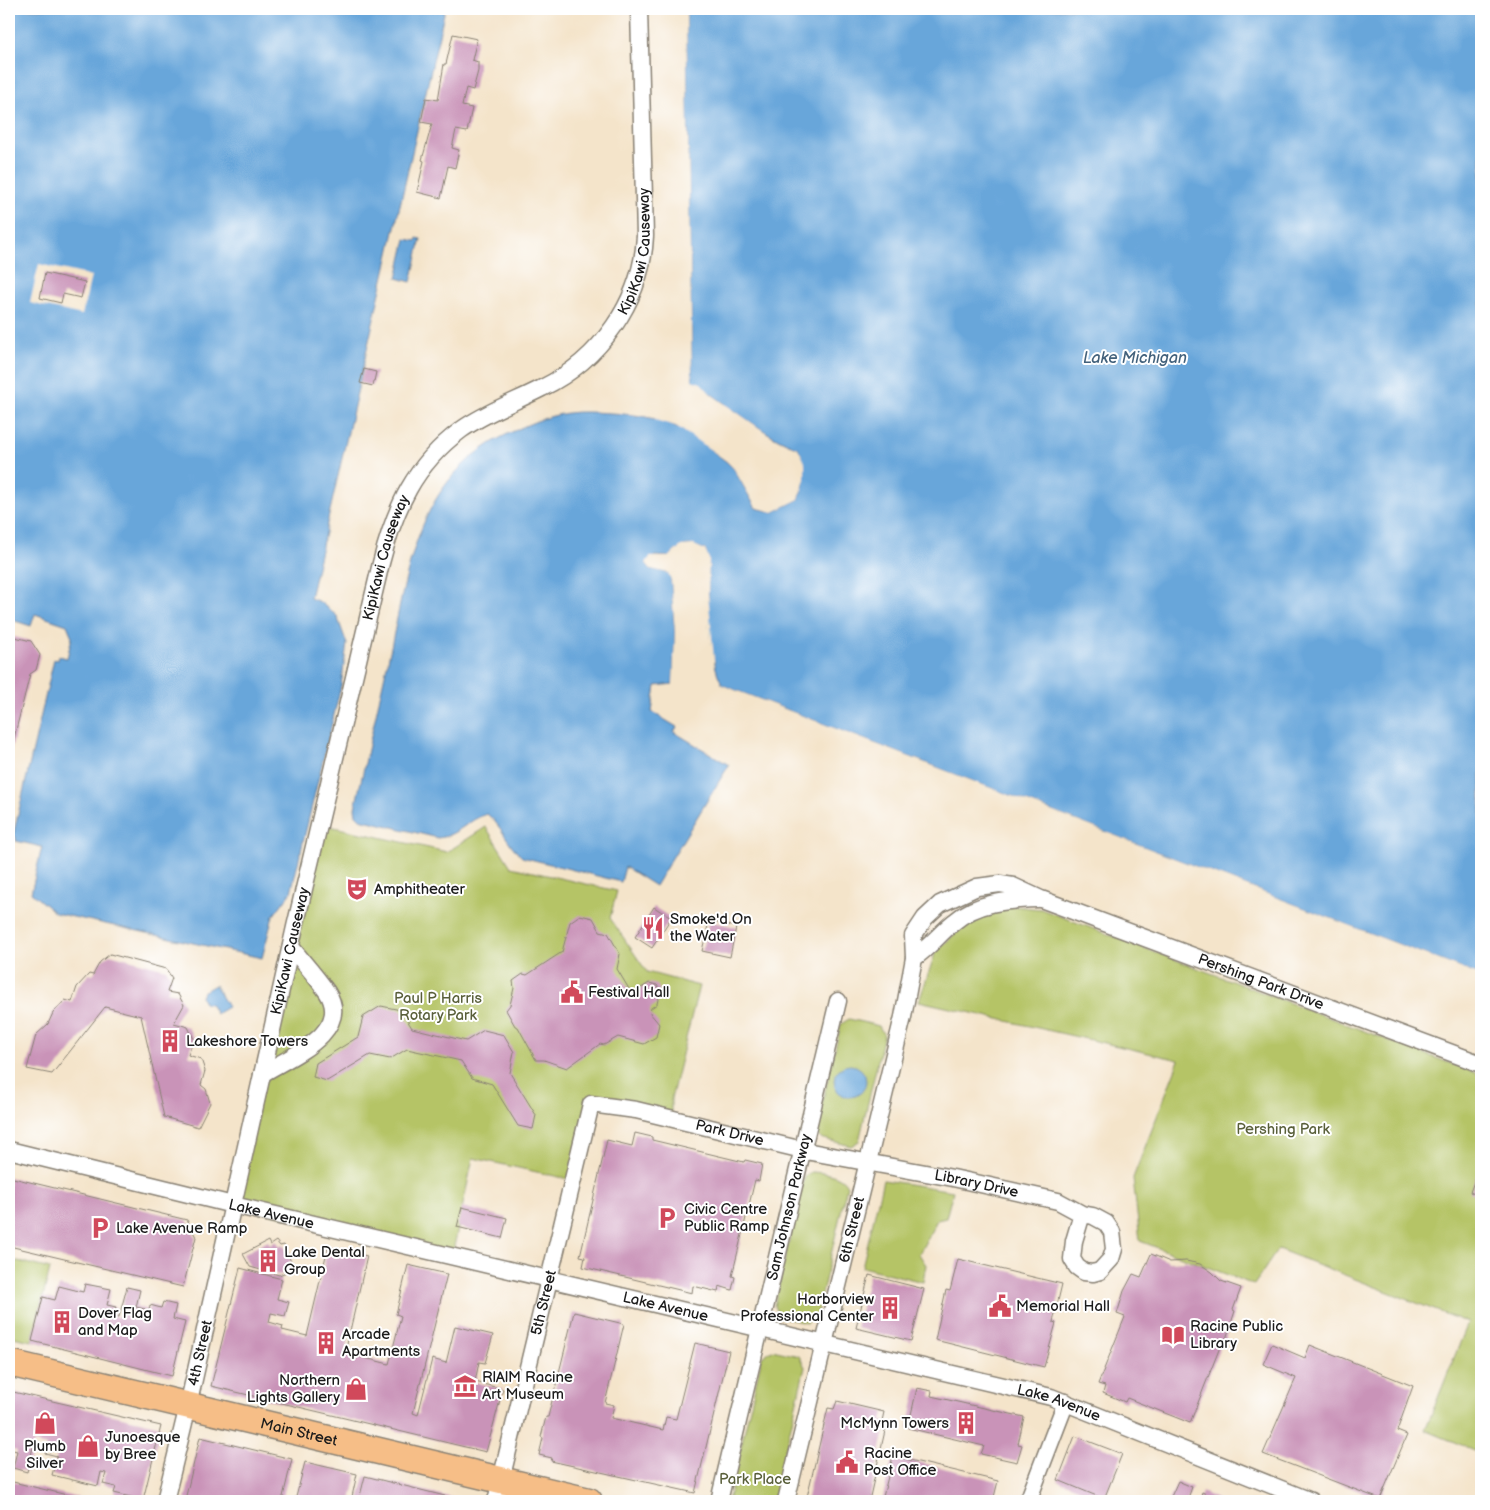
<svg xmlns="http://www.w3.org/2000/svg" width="1490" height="1510" viewBox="0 0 1490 1510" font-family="'Balsamiq Sans',sans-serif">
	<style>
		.green { fill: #b5c466; stroke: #687041 }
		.water { fill: #68a6da; stroke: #42617b }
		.pier { fill: #f4e4ca }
		.building { fill: #c993b8 }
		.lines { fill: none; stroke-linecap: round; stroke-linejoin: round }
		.minor-casing { stroke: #888073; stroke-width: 19 }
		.primary-casing { stroke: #888073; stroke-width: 29 }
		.minor { stroke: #fff; stroke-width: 16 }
		.primary { stroke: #f6be87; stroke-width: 26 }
		.labels { text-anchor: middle; stroke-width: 4; stroke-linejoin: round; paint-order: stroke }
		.street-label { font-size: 15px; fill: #1c1c1c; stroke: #fff }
		.poi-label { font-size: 15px; fill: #1c1c1c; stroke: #fff; text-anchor: start }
		.park-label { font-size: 15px; fill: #595f3a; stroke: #fff }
		.water-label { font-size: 16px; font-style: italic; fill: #42617b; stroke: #fff }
	</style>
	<rect width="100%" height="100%" fill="#fff"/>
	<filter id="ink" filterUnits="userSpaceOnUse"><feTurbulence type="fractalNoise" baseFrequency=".02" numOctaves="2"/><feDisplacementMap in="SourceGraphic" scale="10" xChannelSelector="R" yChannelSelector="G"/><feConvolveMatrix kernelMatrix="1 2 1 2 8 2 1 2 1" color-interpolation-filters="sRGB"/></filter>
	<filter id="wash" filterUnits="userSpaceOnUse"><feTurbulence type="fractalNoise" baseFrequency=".0096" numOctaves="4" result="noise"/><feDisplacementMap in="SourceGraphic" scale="20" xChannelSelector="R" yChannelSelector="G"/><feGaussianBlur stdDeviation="1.12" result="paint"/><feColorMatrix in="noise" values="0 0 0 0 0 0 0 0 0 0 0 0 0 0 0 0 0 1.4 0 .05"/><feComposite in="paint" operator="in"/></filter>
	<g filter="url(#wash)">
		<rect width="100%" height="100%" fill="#f4e4ca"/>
		<g class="green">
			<path d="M 320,824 L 447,852 L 486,827 L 511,867 L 617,891 L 610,918 L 647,972 L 699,986 L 671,1099 L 671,1118 L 591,1104 L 573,1180 L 473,1158 L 452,1256 L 233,1205 Z"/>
			<path d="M 1013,906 L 1041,909 L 1481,1075 L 1481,1453 L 1425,1430 L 1468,1323 L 1278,1249 L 1254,1285 L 1140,1241 L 1133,1178 L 1179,1060 L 919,1001 L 936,951 L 973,918 Z"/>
			<path d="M 849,1019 L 879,1026 L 884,1035 L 859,1141 L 851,1146 L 820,1138 L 816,1129 L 841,1024 Z"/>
			<path d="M 812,1172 C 824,1173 842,1174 847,1186 L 817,1315 L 807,1323 L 779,1317 L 774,1306 L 803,1181 L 806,1175 Z"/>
			<path d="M 883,1180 L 953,1191 L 946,1218 L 937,1220 L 919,1254 L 926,1265 L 923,1282 L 862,1267 Z"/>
			<path d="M 18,1261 L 50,1269 L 32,1341 L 9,1336 L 9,1269 L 10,1263 Z"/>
			<path d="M 772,1350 L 799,1356 L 805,1367 L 773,1501 L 728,1501 L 762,1357 Z"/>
		</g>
		<g class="water">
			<path d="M 9,9 L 445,9 L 310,598 L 320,602 L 337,616 L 347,644 L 341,686 L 291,892 L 273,916 L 262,958 L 55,913 L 31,893 L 42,847 L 16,841 L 16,837 L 13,836 L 54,659 L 58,660 L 59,656 L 67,658 L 72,637 L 67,625 L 35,614 L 31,626 L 9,619 Z"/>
			<path d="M 686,9 L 1481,9 L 1481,976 L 722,685 C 710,660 708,620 708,592 C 707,577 711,564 705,550 C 687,542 683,544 669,557 L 655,556 L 646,563 L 651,569 L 669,573 L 671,580 L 675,633 L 673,684 L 656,686 L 652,712 L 677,727 L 674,732 L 729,765 L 655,886 L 625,867 L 621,882 L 522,857 C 508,845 502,826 487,814 C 469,819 457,836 438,838 L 360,819 L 356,815 L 355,808 C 366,757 378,707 389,656 C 410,562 417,474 516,430 C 539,419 562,411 588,412 C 616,413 652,414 677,427 C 695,436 711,450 727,462 L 734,469 L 756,508 L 773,512 L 799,499 C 806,479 807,467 798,448 C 770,438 739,414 714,396 C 705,390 703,383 692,381 Z"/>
			<path d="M 417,238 L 421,239 L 411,282 L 397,278 L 406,239 L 416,241 Z"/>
			<path d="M 215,985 L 228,1007 L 216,1014 L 210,1004 L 204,1003 L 201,997 L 203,992 Z"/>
			<circle cx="850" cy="1081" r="16"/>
		</g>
		<g class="pier">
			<path d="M 683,9 L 686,9 L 692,380 L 701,383 L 712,395 L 778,441 L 798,448 L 805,462 L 805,479 L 799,499 L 773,512 L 756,507 L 734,469 L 727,461 L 676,426 L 655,420 L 655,418 L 678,424 L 729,460 L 736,467 L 758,505 L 772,509 L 797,497 L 803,479 L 802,463 L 796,450 L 777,443 L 710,397 L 700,385 L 690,381 Z"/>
			<path d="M 39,264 L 91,276 L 82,315 L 30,303 Z"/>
			<path d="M 694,545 L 705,550 L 709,559 L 708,593 L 715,670 L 722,685 L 1481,976 L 1481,978 L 721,687 L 713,671 L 705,593 L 706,560 L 703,552 L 694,548 L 682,548 L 670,560 L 655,559 L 649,563 L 653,567 L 670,571 L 674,580 L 677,633 L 676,684 L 673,684 L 675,632 L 671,580 L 668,573 L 651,569 L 646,563 L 650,557 L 669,557 L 681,546 Z"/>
		</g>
		<g id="blocks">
			<g class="building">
				<path d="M 453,34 L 477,39 L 472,60 L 478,62 L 478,71 L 473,90 L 466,88 L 462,106 L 472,108 L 467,132 L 456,130 L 452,148 L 459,150 L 455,168 L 448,166 L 441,198 L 417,192 L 424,161 L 422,160 L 432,124 L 421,122 L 426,98 L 438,100 L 444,64 L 446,64 Z"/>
				<path d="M 45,273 L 85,282 L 81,298 L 63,294 L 61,303 L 40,298 Z"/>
				<path d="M 364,369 L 376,372 L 373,386 L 360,383 Z"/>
				<path d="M 15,637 L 31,641 L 40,655 L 36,670 L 30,674 L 9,758 L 9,641 Z"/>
				<path d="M 654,907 L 671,918 L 652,948 L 635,937 Z"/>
				<path d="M 580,915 L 593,918 L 600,931 L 608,933 L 620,954 L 617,969 L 632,994 L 649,983 L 657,985 L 660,990 L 657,1004 L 651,1008 L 650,1013 L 659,1024 L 656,1037 L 644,1044 L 618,1037 L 604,1045 L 600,1044 L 567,1068 L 544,1060 L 536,1060 L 518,1027 L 515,1026 L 506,1010 L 510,1005 L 514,988 L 513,981 L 523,974 L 527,975 L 562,952 L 570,922 Z"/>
				<path d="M 709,921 L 736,927 L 730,957 L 702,951 Z"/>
				<path d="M 110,954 L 166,969 L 172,978 L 167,992 L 178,994 L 184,1005 L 174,1023 L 188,1027 L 194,1039 L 188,1055 L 201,1059 L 205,1071 L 201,1085 L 206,1089 L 210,1103 L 198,1127 L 164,1117 L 141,1016 L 105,1007 L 52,1074 L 27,1069 L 36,1035 L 48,1024 L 53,1013 L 65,1000 L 72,1002 L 77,987 L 89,974 L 93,975 L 100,962 Z"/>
				<path d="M 381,1006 L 401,1010 L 412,1028 L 466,1041 L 484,1030 L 504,1035 L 514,1052 L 510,1073 L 536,1115 L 533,1129 L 518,1126 L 492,1084 L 472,1078 L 461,1061 L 407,1049 L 390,1059 L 370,1055 L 327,1081 L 313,1077 L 316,1063 L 358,1037 L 363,1017 Z"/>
				<path d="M 635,1133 L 652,1137 L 652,1140 L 744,1162 L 745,1160 L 762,1164 L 759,1181 L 755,1180 L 732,1276 L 735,1277 L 732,1290 L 719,1286 L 718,1292 L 693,1286 L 692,1293 L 583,1267 L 585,1257 L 580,1256 L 607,1140 L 632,1146 Z"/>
				<path d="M 1481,1164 L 1481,1197 L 1470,1192 Z"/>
				<path d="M 9,1177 L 187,1220 L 196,1237 L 183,1287 L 9,1246 Z"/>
				<path d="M 462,1207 L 507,1218 L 502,1238 L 457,1227 Z"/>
				<path d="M 268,1241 L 270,1245 L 276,1241 L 280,1246 L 284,1245 L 294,1269 L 279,1275 L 250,1267 L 243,1254 Z"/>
				<path d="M 328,1247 L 367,1256 L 345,1353 L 389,1364 L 401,1316 L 396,1314 L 408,1265 L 447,1274 L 413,1413 L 418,1415 L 432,1359 L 446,1363 L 455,1326 L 493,1335 L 485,1363 L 479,1362 L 475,1382 L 503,1389 L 486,1452 L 211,1386 L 240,1268 L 282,1279 L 277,1299 L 289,1302 L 285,1316 L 271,1313 L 269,1322 L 283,1326 L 282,1330 L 307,1336 Z"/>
				<path d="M 1151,1254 L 1170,1262 L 1186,1261 L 1200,1264 L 1212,1272 L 1221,1281 L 1241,1288 L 1233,1310 L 1235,1311 L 1226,1339 L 1220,1347 L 1190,1423 L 1127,1398 L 1125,1402 L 1103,1393 L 1105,1386 L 1098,1384 L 1125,1317 L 1117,1314 L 1124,1291 L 1133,1274 L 1141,1277 Z"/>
				<path d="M 958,1259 L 1062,1284 L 1053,1322 L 1056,1323 L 1044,1367 L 935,1340 L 946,1290 L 950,1291 Z"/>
				<path d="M 869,1275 L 924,1289 L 911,1341 L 856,1328 Z"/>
				<path d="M 85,1284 L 111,1289 L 107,1305 L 116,1307 L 113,1316 L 119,1317 L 127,1287 L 140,1290 L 136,1307 L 149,1310 L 150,1305 L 161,1308 L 163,1302 L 176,1305 L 173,1319 L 185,1322 L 172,1376 L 32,1341 L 43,1297 L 55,1300 L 59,1286 L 83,1292 Z"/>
				<path d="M 574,1312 L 624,1324 L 605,1403 L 614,1405 L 611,1418 L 663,1430 L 666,1417 L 676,1419 L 695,1343 L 729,1351 L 695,1493 L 551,1461 L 552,1458 L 539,1455 L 543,1438 L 541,1437 L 546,1417 L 548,1417 Z"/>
				<path d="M 1272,1344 L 1305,1358 L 1310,1345 L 1413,1386 L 1397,1431 L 1407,1435 L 1380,1499 L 1263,1454 L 1296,1378 L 1263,1364 Z"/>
				<path d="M 917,1388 L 932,1391 L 931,1396 L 1024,1417 L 1018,1444 L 1022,1445 L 1017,1462 L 981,1454 L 984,1446 L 908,1428 Z"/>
				<path d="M 9,1391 L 161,1426 L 143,1500 L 114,1493 L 116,1487 L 103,1484 L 106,1473 L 101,1472 L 98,1486 L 52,1475 L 57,1456 L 45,1453 L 47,1446 L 34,1443 L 27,1472 L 13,1468 L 17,1451 L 9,1449 Z"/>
				<path d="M 837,1401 L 884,1412 L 882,1421 L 887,1422 L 869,1501 L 806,1501 L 828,1408 L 834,1409 Z"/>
				<path d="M 1075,1436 L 1122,1454 L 1104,1499 L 1058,1480 Z"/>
				<path d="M 200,1437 L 292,1459 L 282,1501 L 185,1500 Z"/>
				<path d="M 893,1456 L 998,1481 L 993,1501 L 882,1501 Z"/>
				<path d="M 305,1462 L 357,1474 L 351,1501 L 295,1501 Z"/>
				<path d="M 365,1476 L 465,1501 L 359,1500 Z"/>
				<path d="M 9,1481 L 92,1501 L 9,1501 Z"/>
				<path d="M 1178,1481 L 1192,1487 L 1187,1501 L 1169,1501 Z"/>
				<path d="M 1202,1492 L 1217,1499 L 1216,1501 L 1199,1501 Z"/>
			</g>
		</g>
	</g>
	<g filter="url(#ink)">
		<use href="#blocks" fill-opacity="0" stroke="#888073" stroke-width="1"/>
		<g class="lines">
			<defs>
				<g id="minor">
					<path d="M 914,958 C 931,946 939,934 954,922 C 977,902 1008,900 1037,899"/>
					<path d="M 262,1074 C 289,1057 353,1032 327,992 C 316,976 303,962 291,947"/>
					<path id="s1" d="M 9,1150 L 233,1205 L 1051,1397 L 1311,1501"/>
					<path id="s2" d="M 165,1501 L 188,1406 L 295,927 L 381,563 C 395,508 414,465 461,430 C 486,412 515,402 542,388 C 600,360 642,301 645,236 L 639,9"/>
					<path id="s3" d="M 496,1501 L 591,1104 L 636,1110 L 811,1152 L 953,1178 L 1058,1201 L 1082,1214 L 1093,1216 L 1106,1223 L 1112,1232 L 1114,1249 L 1111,1259 L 1100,1271 L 1093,1273 L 1084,1272 L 1077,1267 L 1072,1259 L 1074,1241 L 1082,1214"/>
					<path id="s4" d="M 719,1501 L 838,1001"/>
					<path id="s5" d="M 786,1501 L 903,1017 L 914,958 L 913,936 L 925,918 L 940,904 L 977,887 L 1000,884 L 1013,886 L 1041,899 L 1481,1064"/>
					<path d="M 1028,1501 L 1066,1402"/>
				</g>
				<g id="primary">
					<path id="s6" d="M 9,1363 L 589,1501"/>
				</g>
			</defs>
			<use href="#minor" class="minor-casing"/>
			<use href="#primary" class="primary-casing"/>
			<use href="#minor" class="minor"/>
			<use href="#primary" class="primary"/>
		</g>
	</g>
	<defs>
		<symbol id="theatre-bare" viewBox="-9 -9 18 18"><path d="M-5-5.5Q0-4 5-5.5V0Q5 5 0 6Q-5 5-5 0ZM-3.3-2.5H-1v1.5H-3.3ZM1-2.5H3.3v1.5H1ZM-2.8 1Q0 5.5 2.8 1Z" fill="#d1495b" stroke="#fff" stroke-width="2.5" paint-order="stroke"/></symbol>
		<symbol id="restaurant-bare" viewBox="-9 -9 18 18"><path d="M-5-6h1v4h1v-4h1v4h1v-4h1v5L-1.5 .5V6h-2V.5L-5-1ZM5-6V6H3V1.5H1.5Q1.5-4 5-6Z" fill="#d1495b" stroke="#fff" stroke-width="2.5" paint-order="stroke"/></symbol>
		<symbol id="civic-bare" viewBox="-9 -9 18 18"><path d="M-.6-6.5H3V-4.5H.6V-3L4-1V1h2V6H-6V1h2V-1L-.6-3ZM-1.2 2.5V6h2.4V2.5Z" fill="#d1495b" stroke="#fff" stroke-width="2.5" paint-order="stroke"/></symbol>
		<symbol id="building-bare" viewBox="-9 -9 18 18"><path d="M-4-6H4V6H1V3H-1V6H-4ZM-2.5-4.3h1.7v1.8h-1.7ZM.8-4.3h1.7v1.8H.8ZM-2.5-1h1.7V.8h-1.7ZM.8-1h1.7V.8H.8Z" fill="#d1495b" stroke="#fff" stroke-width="2.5" paint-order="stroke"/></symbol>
		<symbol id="parking-bare" viewBox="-9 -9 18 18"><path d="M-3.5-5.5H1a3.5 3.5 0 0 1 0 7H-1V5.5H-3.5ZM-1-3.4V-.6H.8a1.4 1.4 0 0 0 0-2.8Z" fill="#d1495b" stroke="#fff" stroke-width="2.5" paint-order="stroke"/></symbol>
		<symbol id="library-bare" viewBox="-9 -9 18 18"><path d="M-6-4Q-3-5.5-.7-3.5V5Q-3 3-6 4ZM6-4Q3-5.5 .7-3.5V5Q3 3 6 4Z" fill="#d1495b" stroke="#fff" stroke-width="2.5" paint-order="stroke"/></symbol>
		<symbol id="museum-bare" viewBox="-9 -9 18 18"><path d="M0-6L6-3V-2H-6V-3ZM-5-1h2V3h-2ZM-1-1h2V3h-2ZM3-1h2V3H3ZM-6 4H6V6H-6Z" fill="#d1495b" stroke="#fff" stroke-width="2.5" paint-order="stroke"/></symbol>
		<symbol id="shop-bare" viewBox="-9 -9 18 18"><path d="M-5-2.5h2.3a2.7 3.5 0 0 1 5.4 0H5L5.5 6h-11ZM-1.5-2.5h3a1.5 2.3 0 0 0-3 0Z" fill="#d1495b" stroke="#fff" stroke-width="2.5" paint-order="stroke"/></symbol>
	</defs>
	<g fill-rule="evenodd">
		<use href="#theatre-bare" x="341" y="873" width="32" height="32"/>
		<use href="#restaurant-bare" x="637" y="912" width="32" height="32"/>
		<use href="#civic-bare" x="556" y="976" width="32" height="32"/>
		<use href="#building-bare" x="154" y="1025" width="32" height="32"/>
		<use href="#parking-bare" x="651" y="1202" width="32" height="32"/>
		<use href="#parking-bare" x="84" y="1212" width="32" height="32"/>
		<use href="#building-bare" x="252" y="1245" width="32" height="32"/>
		<use href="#civic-bare" x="984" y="1290" width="32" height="32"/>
		<use href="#building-bare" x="874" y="1292" width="32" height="32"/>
		<use href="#building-bare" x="46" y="1306" width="32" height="32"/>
		<use href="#library-bare" x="1157" y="1319" width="32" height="32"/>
		<use href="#building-bare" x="310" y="1327" width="32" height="32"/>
		<use href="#museum-bare" x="449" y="1370" width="32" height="32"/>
		<use href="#shop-bare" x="340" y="1373" width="32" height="32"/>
		<use href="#shop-bare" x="29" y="1407" width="32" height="32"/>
		<use href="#building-bare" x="950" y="1407" width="32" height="32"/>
		<use href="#shop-bare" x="72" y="1430" width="32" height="32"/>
		<use href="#civic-bare" x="831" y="1446" width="32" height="32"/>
	</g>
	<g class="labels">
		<g class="street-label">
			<text dy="5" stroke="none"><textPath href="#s2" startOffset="1388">KipiKawi Causeway</textPath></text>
			<text dy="5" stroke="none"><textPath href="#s2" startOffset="969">KipiKawi Causeway</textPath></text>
			<text dy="5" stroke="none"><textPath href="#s2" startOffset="564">KipiKawi Causeway</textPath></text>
			<text dy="5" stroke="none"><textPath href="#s5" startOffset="965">Pershing Park Drive</textPath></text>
			<text dy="5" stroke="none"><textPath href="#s3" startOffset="550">Park Drive</textPath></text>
			<text dy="5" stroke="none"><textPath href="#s3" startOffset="802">Library Drive</textPath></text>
			<text dy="5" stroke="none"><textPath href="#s4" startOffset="302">Sam Johnson Parkway</textPath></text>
			<text dy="5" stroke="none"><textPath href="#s1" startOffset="270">Lake Avenue</textPath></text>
			<text dy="5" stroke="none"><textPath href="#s5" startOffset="279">6th Street</textPath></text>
			<text dy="5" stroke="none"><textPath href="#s3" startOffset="204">5th Street</textPath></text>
			<text dy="5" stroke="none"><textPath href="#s1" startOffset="675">Lake Avenue</textPath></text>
			<text dy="5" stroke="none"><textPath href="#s2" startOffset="152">4th Street</textPath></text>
			<text dy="5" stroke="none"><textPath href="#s1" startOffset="1080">Lake Avenue</textPath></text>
			<text dy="5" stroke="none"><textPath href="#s6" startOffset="298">Main Street</textPath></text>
		</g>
		<g class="poi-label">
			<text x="374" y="894">Amphitheater</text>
			<text x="670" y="924">Smoke'd On<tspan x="670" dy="17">the Water</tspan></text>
			<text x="588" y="997">Festival Hall</text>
			<text x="186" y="1046">Lakeshore Towers</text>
			<text x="684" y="1214">Civic Centre<tspan x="684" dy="17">Public Ramp</tspan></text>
			<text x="116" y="1233">Lake Avenue Ramp</text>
			<text x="284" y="1257">Lake Dental<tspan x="284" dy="17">Group</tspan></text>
			<text x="874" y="1304" text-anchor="end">Harborview<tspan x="874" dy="17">Professional Center</tspan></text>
			<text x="1016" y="1311">Memorial Hall</text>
			<text x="78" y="1318">Dover Flag<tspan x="78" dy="17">and Map</tspan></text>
			<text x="1190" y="1331">Racine Public<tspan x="1190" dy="17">Library</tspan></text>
			<text x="342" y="1339">Arcade<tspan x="342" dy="17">Apartments</tspan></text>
			<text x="482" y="1382">R|A|M Racine<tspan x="482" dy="17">Art Museum</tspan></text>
			<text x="340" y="1385" text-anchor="end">Northern<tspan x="340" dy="17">Lights Gallery</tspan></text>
			<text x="949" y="1428" text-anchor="end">McMynn Towers</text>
			<text x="105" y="1442">Junoesque<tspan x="105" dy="17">by Bree</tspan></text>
			<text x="45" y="1451" text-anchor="middle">Plumb<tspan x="45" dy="17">Silver</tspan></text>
			<text x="864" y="1458">Racine<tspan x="864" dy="17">Post Office</tspan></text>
		</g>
		<g class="park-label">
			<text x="438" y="1003">Paul P Harris<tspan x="438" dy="17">Rotary Park</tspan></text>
			<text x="1283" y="1134">Pershing Park</text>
			<text x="755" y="1484">Park Place</text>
		</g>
		<g class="water-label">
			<text x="1135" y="363">Lake Michigan</text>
		</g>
	</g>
	<rect width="1490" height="1510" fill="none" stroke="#fff" stroke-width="30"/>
</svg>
